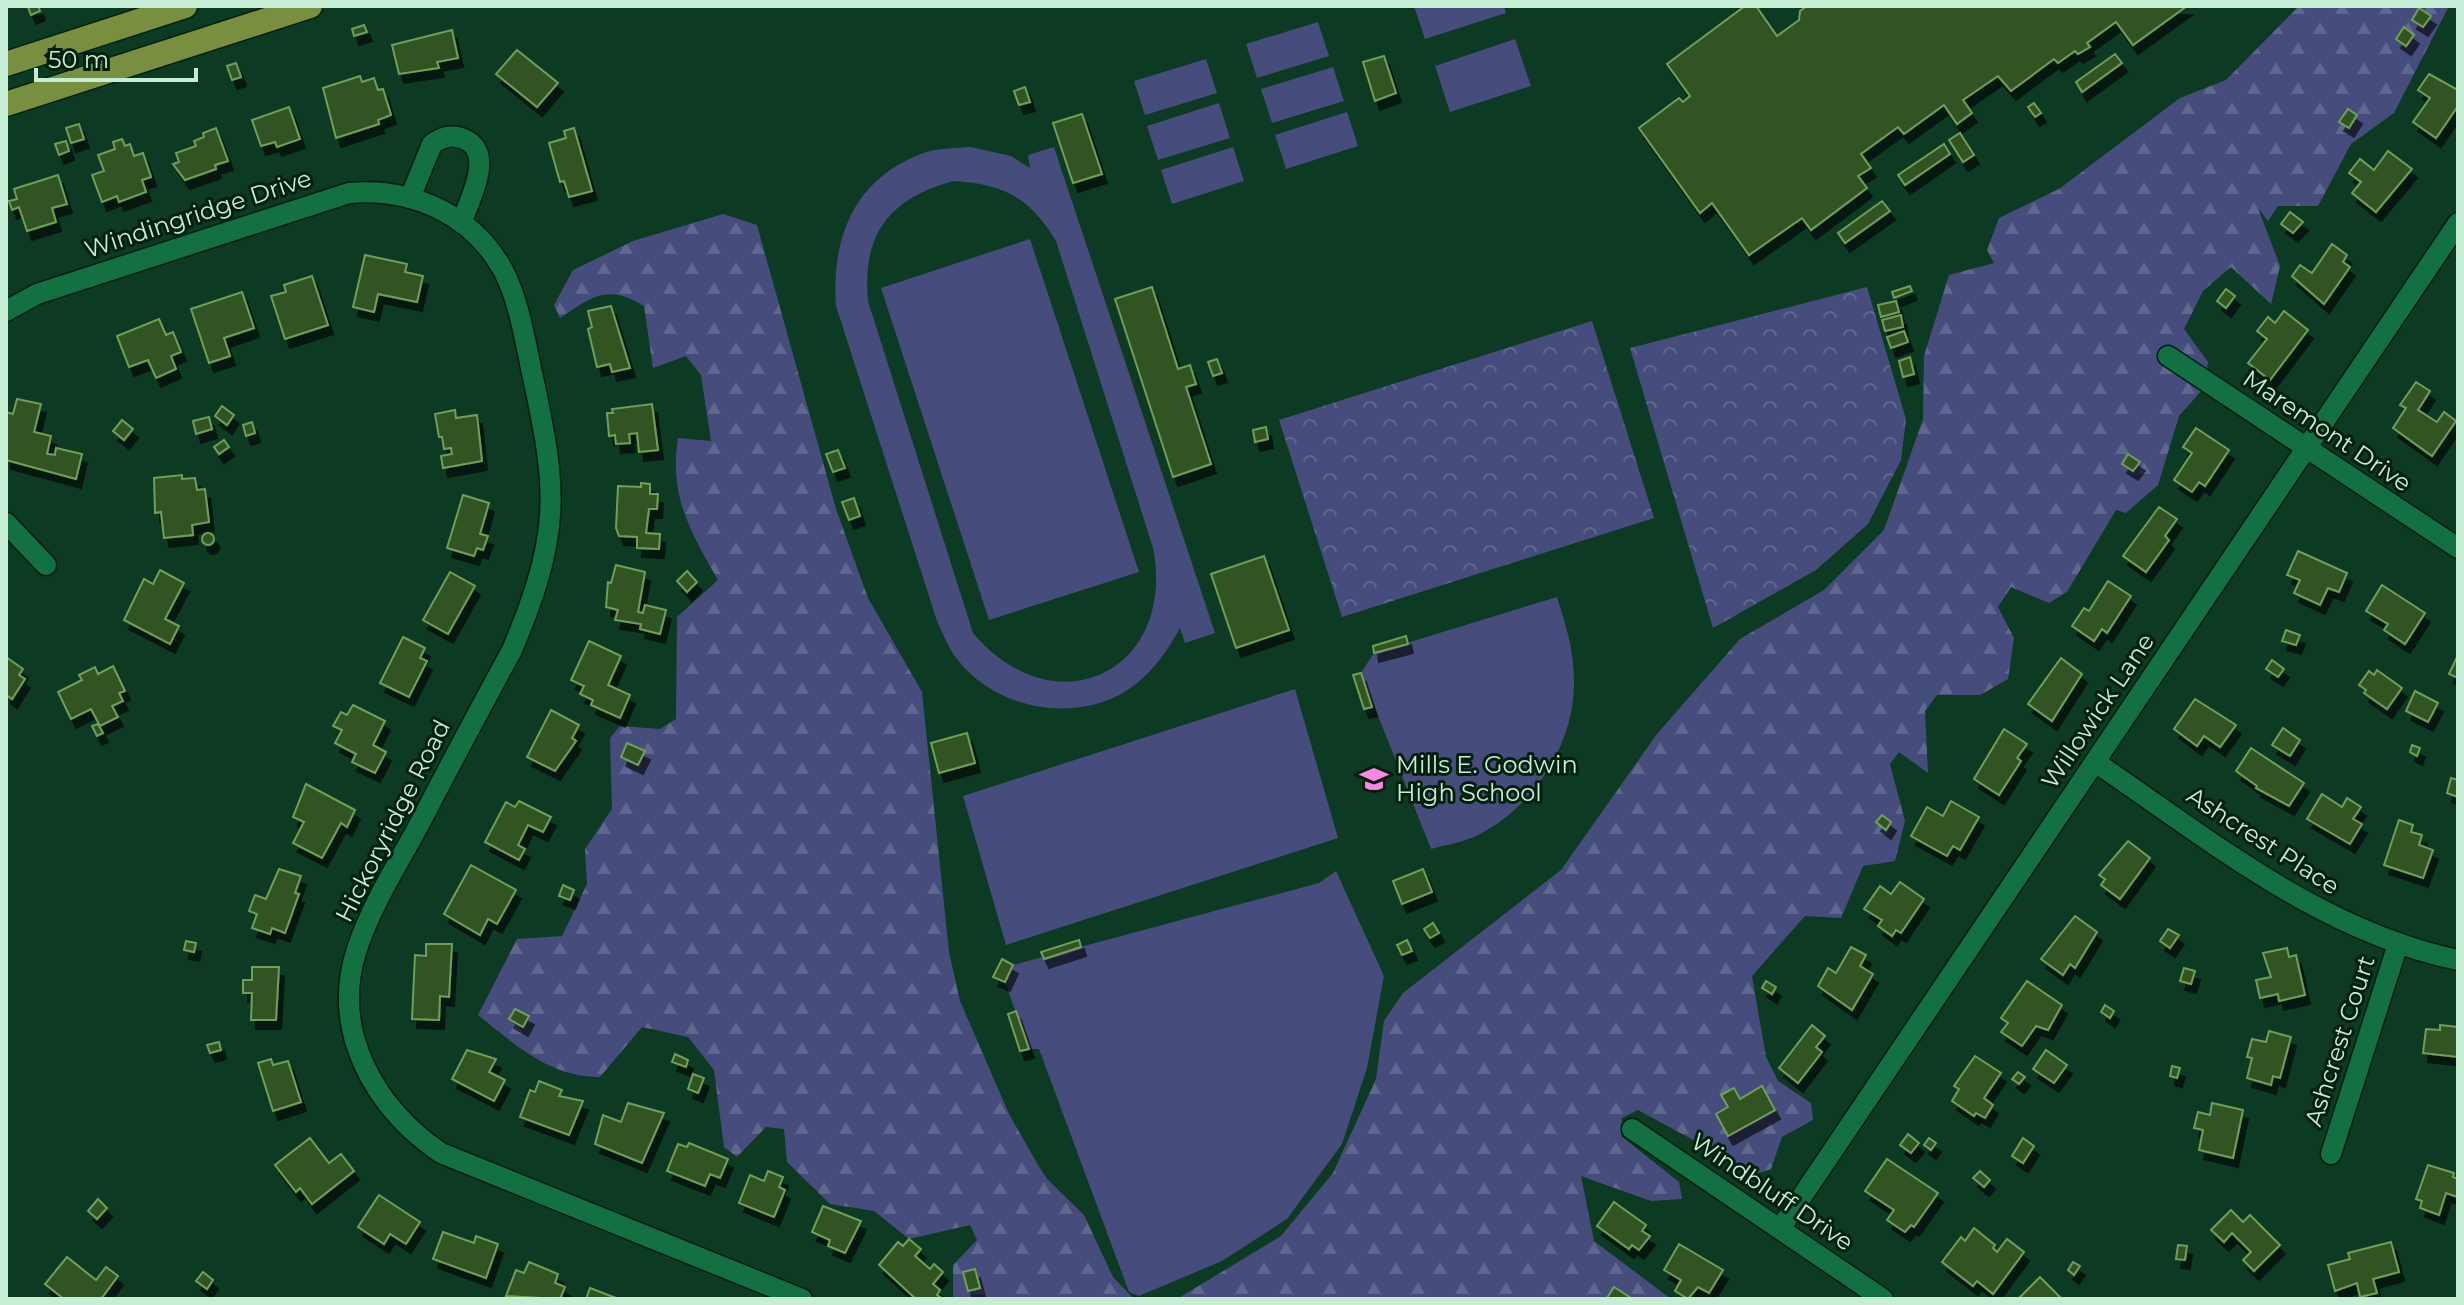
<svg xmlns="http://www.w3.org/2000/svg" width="2464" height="1305" viewBox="0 0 2464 1305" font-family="Montserrat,sans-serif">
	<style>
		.forest { fill: url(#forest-firs) }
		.park { fill: url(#park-crowns) }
		.pitch { fill: #464d7d; fill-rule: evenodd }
		.building { fill: #325321; stroke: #709f5a; stroke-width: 2; filter: url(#shadow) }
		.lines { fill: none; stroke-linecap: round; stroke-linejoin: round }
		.street-casing { stroke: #041e10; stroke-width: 23 }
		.primary-casing { stroke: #041e10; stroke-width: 27 }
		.street { stroke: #137043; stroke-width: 20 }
		.primary { stroke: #788f3f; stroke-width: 24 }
		.labels { text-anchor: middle; stroke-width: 6; stroke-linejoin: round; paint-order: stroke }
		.street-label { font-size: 24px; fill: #c6eed4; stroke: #001f0d }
		.poi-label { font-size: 24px; fill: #c6eed4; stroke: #001f0d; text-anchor: start }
	</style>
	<defs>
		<pattern id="forest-firs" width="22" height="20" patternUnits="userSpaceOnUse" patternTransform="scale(2)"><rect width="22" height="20" fill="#464d7d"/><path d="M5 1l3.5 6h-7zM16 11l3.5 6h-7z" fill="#5f678f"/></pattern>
		<pattern id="park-crowns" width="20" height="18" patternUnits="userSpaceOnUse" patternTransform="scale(2)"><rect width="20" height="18" fill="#464d7d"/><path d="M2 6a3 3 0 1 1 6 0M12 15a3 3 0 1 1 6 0" fill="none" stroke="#5f678f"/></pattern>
		<filter id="shadow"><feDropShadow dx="5" dy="9" stdDeviation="0" flood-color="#0009"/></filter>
	</defs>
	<rect width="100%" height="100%" fill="#0c3a22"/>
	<g class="forest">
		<path d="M 2299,6 L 2449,6 L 2394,113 L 2351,144 L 2318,206 L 2278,206 L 2268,221 L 2258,208 L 2280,266 L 2271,304 L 2231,267 L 2203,291 L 2184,329 L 2208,362 L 2203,389 L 2179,416 L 2158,485 L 2126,513 L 2116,510 L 2067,592 L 2049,603 L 2011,587 L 1998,607 L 2014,638 L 2008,679 L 1980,695 L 1937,695 L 1925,711 L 1928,773 L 1899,752 L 1890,764 L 1905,821 L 1895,861 L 1863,866 L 1841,918 L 1805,916 L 1752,976 L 1766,1057 L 1778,1081 L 1811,1103 L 1813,1120 L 1782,1137 L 1771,1169 L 1756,1174 L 1638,1110 L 1622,1118 L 1621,1136 L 1679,1182 L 1682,1199 L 1651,1201 L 1581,1176 L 1594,1241 L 1671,1299 L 1177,1299 L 1281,1236 L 1333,1173 L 1376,1079 L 1384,1021 L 1403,993 L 1561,870 L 1657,734 L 1740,639 L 1824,590 L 1884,530 L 1923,419 L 1924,356 L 1949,275 L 1994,263 L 1987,250 L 1999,218 L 2059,189 L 2180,98 L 2226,80 Z"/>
		<path d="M 723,214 L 757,225 L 836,509 L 868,598 L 922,692 L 949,952 L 960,1001 L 1009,1114 L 1038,1165 L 1047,1179 L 1084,1215 L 1113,1277 L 1134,1299 L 953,1299 L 953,1265 L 977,1240 L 970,1225 L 909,1239 L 874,1211 L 830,1204 L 787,1162 L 784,1129 L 766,1127 L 737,1157 L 724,1147 L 714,1070 L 688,1037 L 642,1027 L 600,1077 C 549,1077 516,1045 478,1015 L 517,939 L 562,936 L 587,884 L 585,849 L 612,809 L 610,738 L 620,726 L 660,729 L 676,719 L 677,617 L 718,580 C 690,531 669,496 678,438 L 711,441 L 701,375 L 686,356 L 653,368 L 644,306 C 608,283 591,297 560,318 L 554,305 L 573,270 L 633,241 Z"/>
	</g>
	<g class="park">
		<path d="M 1867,287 L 1906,419 L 1901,460 L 1868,524 L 1816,570 L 1713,628 L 1630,348 Z"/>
		<path d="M 1592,321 L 1654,518 L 1342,617 L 1279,420 Z"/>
	</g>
	<g class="pitch">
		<path d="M 1414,6 L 1504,6 L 1506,13 L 1425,39 Z"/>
		<path d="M 1318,22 L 1329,56 L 1257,78 L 1246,44 Z"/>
		<path d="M 1515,39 L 1531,86 L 1450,112 L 1435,66 Z"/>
		<path d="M 1206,59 L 1217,93 L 1145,115 L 1134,81 Z"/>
		<path d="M 1333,67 L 1344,101 L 1272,123 L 1261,89 Z"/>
		<path d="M 1219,103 L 1230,138 L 1158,160 L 1147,126 Z"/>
		<path d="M 1347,112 L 1358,146 L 1286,169 L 1275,135 Z"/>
		<path d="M 970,147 L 1011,156 L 1030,168 L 1028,155 L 1054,147 L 1215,633 L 1185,643 L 1180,628 C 1165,656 1143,685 1113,698 C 1060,721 992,705 957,659 C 948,648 943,633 937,621 L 836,306 C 831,236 855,177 926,152 C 940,148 956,148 970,147 ZM 953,181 C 1004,184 1029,197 1056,241 L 1153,548 C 1177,672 1055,730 973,633 L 868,301 C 862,234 889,199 953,181 Z"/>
		<path d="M 1233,147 L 1244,181 L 1172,204 L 1161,170 Z"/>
		<path d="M 1030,239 L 1139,572 L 989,620 L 881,288 Z"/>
		<path d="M 1557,597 C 1566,625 1574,651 1574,681 C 1575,743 1534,807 1478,835 C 1464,842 1446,845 1431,849 L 1361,673 L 1374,653 Z"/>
		<path d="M 1295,689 L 1338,838 L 1006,945 L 963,796 Z"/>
		<path d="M 1336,871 L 1384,976 L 1367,1068 L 1342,1144 L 1287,1219 L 1222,1261 L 1139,1296 L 1129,1292 L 1039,1049 L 1029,1049 L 1005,982 L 1013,965 L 1319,883 Z"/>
	</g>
	<g class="building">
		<path d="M 38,6 L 40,11 L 31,15 L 28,7 Z"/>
		<path d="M 1745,6 L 1756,6 L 1777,36 L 1799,20 L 1800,11 L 1807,6 L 2187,6 L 2133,45 L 2116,22 L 2087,43 L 2090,47 L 2078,54 L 2075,51 L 2058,63 L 2054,59 L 2011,91 L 1998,76 L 1963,100 L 1972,113 L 1957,124 L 1944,105 L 1904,134 L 1898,127 L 1861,154 L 1871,168 L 1858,176 L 1867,188 L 1811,230 L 1802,218 L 1749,255 L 1712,203 L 1700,213 L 1639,128 L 1679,98 L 1683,102 L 1690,96 L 1667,64 Z"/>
		<path d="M 2419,8 L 2431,16 L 2423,27 L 2412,20 Z"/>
		<path d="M 364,25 L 367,32 L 354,36 L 352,29 Z"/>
		<path d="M 2404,27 L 2414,35 L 2406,46 L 2396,39 Z"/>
		<path d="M 452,30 L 458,58 L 437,62 L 439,68 L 399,74 L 392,45 Z"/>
		<path d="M 517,50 L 558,83 L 537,107 L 496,74 Z"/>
		<path d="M 2115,54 L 2122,63 L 2082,92 L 2076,82 Z"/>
		<path d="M 1384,56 L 1396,93 L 1375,101 L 1363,62 Z"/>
		<path d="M 236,63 L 241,77 L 232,80 L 227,66 Z"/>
		<path d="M 2429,74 L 2458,90 L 2458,106 L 2436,138 L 2413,122 L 2430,98 L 2418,90 Z"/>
		<path d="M 360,76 L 362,82 L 374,78 L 378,90 L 383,89 L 391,115 L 378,120 L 379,124 L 336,138 L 323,88 Z"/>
		<path d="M 1025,87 L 1030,102 L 1019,105 L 1014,91 Z"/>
		<path d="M 2034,103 L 2041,113 L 2035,117 L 2028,107 Z"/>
		<path d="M 289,107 L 300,139 L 277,147 L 275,142 L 261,146 L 252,120 Z"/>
		<path d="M 2348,109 L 2357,115 L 2349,128 L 2339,122 Z"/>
		<path d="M 1082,114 L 1102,174 L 1073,183 L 1053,123 Z"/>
		<path d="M 79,124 L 84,139 L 71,143 L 66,128 Z"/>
		<path d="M 216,128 L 228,161 L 215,165 L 216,169 L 185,180 L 173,164 L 179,162 L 176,153 L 196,146 L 194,141 L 204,137 L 203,133 Z"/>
		<path d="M 574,128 L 592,191 L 569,197 L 564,181 L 560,182 L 549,143 L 566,138 L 564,131 Z"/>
		<path d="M 1960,133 L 1974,155 L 1963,162 L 1949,140 Z"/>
		<path d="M 122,139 L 125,146 L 130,144 L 134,156 L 143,153 L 151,177 L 142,180 L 146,192 L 119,202 L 117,196 L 102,202 L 92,175 L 104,171 L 98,155 L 115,149 L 113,142 Z"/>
		<path d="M 66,141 L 69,151 L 59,155 L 55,144 Z"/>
		<path d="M 1944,144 L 1950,154 L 1905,185 L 1898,175 Z"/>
		<path d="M 2388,151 L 2412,169 L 2376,212 L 2352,193 L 2361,182 L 2349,173 L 2360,159 L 2374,170 Z"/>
		<path d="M 58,175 L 67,204 L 52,208 L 56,222 L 27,231 L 19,207 L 12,210 L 9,201 L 17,199 L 14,189 Z"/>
		<path d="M 1882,201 L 1890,211 L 1845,243 L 1838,233 Z"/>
		<path d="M 2290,212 L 2303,222 L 2293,233 L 2281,224 Z"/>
		<path d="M 2332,244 L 2347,255 L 2343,262 L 2350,267 L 2324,304 L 2292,276 L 2300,265 L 2312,273 Z"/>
		<path d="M 365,255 L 407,264 L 405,272 L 423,276 L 417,302 L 378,294 L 374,312 L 353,307 Z"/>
		<path d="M 312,276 L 328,325 L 285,339 L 271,296 L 286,292 L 284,285 Z"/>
		<path d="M 1910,286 L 1912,291 L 1894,298 L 1892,292 Z"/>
		<path d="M 1152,287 L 1178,369 L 1190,365 L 1196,384 L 1186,387 L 1211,464 L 1173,477 L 1115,299 Z"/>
		<path d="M 2226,289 L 2235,296 L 2226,308 L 2217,301 Z"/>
		<path d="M 242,292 L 254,328 L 224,338 L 230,356 L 209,363 L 191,309 Z"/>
		<path d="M 1896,301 L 1899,312 L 1881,317 L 1878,305 Z"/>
		<path d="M 611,306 L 630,368 L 612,372 L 610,364 L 597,367 L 588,329 L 592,327 L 588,311 Z"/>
		<path d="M 2284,311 L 2308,330 L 2270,380 L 2248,363 L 2267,339 L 2257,331 L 2268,317 L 2275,323 Z"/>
		<path d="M 1901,315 L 1903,327 L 1885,331 L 1882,320 Z"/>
		<path d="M 159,319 L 166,335 L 173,332 L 181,352 L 171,356 L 176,369 L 156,378 L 148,360 L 129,367 L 117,336 Z"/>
		<path d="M 1904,331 L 1908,342 L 1891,348 L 1887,337 Z"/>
		<path d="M 1910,357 L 1914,374 L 1903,377 L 1899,361 Z"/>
		<path d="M 1217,359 L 1222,373 L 1213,376 L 1208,362 Z"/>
		<path d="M 2416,382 L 2430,391 L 2418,410 L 2437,422 L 2444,412 L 2456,421 L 2432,456 L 2393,428 L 2406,408 L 2400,405 Z"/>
		<path d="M 17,399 L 41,404 L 34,432 L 51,436 L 47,454 L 55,455 L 56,448 L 82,454 L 76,479 L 6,460 L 6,412 L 13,414 Z"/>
		<path d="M 652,404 L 658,450 L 639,452 L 637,433 L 629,434 L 630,443 L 616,444 L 615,435 L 609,436 L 607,413 L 613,413 L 612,409 Z"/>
		<path d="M 222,406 L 234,415 L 227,425 L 215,416 Z"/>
		<path d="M 455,410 L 456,418 L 477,415 L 482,461 L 443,468 L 441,456 L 452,454 L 451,448 L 444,449 L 442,437 L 439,437 L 435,414 Z"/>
		<path d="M 209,417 L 212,429 L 196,434 L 193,421 Z"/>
		<path d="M 122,420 L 133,429 L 124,440 L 113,431 Z"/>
		<path d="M 252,422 L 255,433 L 246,436 L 243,425 Z"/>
		<path d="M 1266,427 L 1268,439 L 1255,442 L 1253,430 Z"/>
		<path d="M 2196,428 L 2229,450 L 2205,486 L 2199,482 L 2192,492 L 2174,480 L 2192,453 L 2183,447 Z"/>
		<path d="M 224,440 L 229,447 L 219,454 L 214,447 Z"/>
		<path d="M 838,450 L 845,468 L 833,472 L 826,454 Z"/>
		<path d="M 2128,454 L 2140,462 L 2133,471 L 2122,464 Z"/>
		<path d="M 182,475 L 182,479 L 195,478 L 197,490 L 205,489 L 209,522 L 192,525 L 193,535 L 164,538 L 161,512 L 155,513 L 154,478 Z"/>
		<path d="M 641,483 L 650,484 L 650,494 L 658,494 L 657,509 L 649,509 L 646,533 L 660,534 L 659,549 L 637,548 L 637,537 L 619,536 L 616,528 L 618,486 L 641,487 Z"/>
		<path d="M 463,495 L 489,503 L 480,534 L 488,536 L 483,550 L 477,548 L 474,556 L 447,548 Z"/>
		<path d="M 854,498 L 860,516 L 849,520 L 842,502 Z"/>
		<path d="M 2159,507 L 2177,519 L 2165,536 L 2169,540 L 2146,572 L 2123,556 Z"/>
		<circle cx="208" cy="539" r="6"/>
		<path d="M 2298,551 L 2347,573 L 2339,592 L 2328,588 L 2320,605 L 2294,593 L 2300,580 L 2287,575 Z"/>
		<path d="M 1264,556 L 1289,630 L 1236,648 L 1211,574 Z"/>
		<path d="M 616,565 L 645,572 L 638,612 L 643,613 L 645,605 L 666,610 L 660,634 L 640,629 L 641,624 L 615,620 L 618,610 L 606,607 L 608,582 L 611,583 Z"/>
		<path d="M 160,570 L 184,583 L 165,619 L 179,626 L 170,644 L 124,620 L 144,579 L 153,584 Z"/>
		<path d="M 687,571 L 697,582 L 687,592 L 677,581 Z"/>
		<path d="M 450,572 L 475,586 L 448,634 L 423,620 Z"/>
		<path d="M 2108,581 L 2131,596 L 2107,633 L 2102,629 L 2094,641 L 2072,626 L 2084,608 L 2089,611 Z"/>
		<path d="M 2382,585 L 2425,613 L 2405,644 L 2384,630 L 2388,624 L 2366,611 Z"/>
		<path d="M 2286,630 L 2300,635 L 2296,645 L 2282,641 Z"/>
		<path d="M 1406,636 L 1408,644 L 1374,653 L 1373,646 Z"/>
		<path d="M 403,637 L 425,648 L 420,658 L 427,661 L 409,697 L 380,683 Z"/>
		<path d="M 589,641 L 621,656 L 608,685 L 630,695 L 620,718 L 591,705 L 593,700 L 580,694 L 584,686 L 571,680 Z"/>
		<path d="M 2458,655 L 2458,678 L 2449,674 Z"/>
		<path d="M 6,657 L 23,669 L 19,675 L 25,679 L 12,699 L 6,695 Z"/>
		<path d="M 2061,658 L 2082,674 L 2052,721 L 2028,704 Z"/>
		<path d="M 2272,660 L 2284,669 L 2278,677 L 2266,669 Z"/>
		<path d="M 113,666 L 125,691 L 119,693 L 123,701 L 112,706 L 118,717 L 100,726 L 91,709 L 71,719 L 58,692 L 82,680 L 79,675 L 95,667 L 98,674 Z"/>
		<path d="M 2377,670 L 2402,688 L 2387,709 L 2364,693 L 2366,690 L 2359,685 L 2369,671 L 2374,675 Z"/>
		<path d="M 1361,673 L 1372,707 L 1364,709 L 1353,675 Z"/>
		<path d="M 2415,691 L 2438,703 L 2428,722 L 2406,711 Z"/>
		<path d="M 2195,699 L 2236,725 L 2220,747 L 2204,736 L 2197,746 L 2174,729 Z"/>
		<path d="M 353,705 L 385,721 L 373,745 L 386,752 L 375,773 L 352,762 L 356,754 L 335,743 L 342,730 L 333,726 L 341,712 L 347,715 Z"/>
		<path d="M 551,710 L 579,725 L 572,738 L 576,741 L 555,771 L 527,757 Z"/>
		<path d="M 98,724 L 103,733 L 97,736 L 92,726 Z"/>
		<path d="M 2283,728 L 2300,740 L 2290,756 L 2272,745 Z"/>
		<path d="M 2004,729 L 2027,744 L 2017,758 L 2021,761 L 1999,795 L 1974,779 Z"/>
		<path d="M 967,733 L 975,763 L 939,773 L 931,743 Z"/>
		<path d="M 627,743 L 645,751 L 638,765 L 621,757 Z"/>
		<path d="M 2412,745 L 2420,748 L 2417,756 L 2410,752 Z"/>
		<path d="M 2251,748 L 2304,783 L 2289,806 L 2256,788 L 2257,786 L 2236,771 Z"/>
		<path d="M 2451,778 L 2458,780 L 2458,797 L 2447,793 Z"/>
		<path d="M 306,784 L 355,810 L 347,827 L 341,823 L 322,858 L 293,843 L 304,822 L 293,817 Z"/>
		<path d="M 2322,794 L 2342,807 L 2347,798 L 2361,807 L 2353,819 L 2362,824 L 2350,844 L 2307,819 Z"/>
		<path d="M 519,801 L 551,817 L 543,832 L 528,825 L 518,845 L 525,849 L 519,860 L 485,842 L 506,802 L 515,807 Z"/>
		<path d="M 1951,801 L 1979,817 L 1960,850 L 1953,846 L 1947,856 L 1911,836 L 1927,807 L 1943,816 Z"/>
		<path d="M 1882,815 L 1891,822 L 1886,830 L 1876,822 Z"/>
		<path d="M 2399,820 L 2413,825 L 2411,832 L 2422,835 L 2419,845 L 2433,850 L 2423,878 L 2384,865 Z"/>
		<path d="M 2128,841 L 2150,858 L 2120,899 L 2101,885 L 2105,879 L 2099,875 Z"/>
		<path d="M 471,865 L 516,890 L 497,924 L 488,919 L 480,935 L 444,914 Z"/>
		<path d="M 279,869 L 301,876 L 295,893 L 299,894 L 285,933 L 272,928 L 270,934 L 252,928 L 257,914 L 249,911 L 255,895 L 266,899 Z"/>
		<path d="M 1423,869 L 1432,892 L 1402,904 L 1393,881 Z"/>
		<path d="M 1900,882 L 1924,899 L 1901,933 L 1896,930 L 1892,936 L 1878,926 L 1882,920 L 1864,909 L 1880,886 L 1891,894 Z"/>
		<path d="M 563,885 L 574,890 L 570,900 L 559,896 Z"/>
		<path d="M 2075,916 L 2097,932 L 2075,968 L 2070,964 L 2063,975 L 2041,959 Z"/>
		<path d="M 1433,923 L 1439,933 L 1430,938 L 1424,929 Z"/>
		<path d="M 2168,929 L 2179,935 L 2170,948 L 2160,941 Z"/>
		<path d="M 1079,940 L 1081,947 L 1044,959 L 1041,952 Z"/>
		<path d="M 1407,940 L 1412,951 L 1402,955 L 1397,945 Z"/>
		<path d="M 186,941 L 196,943 L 194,952 L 184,950 Z"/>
		<path d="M 426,944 L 452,944 L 449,997 L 440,996 L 439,1020 L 412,1019 L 415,955 L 426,956 Z"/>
		<path d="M 1851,947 L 1866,955 L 1860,966 L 1873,974 L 1852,1010 L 1818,986 L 1828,968 L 1836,973 Z"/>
		<path d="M 2287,948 L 2289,957 L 2296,955 L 2305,995 L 2279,1001 L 2278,994 L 2260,998 L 2256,980 L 2271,977 L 2263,953 Z"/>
		<path d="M 1002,959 L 1013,965 L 1005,982 L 993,977 Z"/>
		<path d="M 252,967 L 279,967 L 276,1020 L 251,1020 L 252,993 L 243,993 L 243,980 L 252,980 Z"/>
		<path d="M 2184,968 L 2195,971 L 2191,984 L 2180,981 Z"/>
		<path d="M 1766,981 L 1776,987 L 1772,994 L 1762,988 Z"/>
		<path d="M 2027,981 L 2062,1005 L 2048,1030 L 2036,1026 L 2022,1046 L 2001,1032 L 2008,1023 L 2001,1018 Z"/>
		<path d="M 2105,1005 L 2114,1011 L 2110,1018 L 2101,1012 Z"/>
		<path d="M 515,1009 L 529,1016 L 523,1027 L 509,1019 Z"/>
		<path d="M 1016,1011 L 1029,1049 L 1020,1051 L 1008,1014 Z"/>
		<path d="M 1812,1025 L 1825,1036 L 1816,1047 L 1822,1052 L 1798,1083 L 1779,1068 Z"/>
		<path d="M 2440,1025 L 2458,1027 L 2458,1057 L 2423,1053 L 2426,1029 L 2440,1030 Z"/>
		<path d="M 2269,1031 L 2291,1037 L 2280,1078 L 2273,1076 L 2271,1085 L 2247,1078 L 2252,1058 L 2247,1057 L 2252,1039 L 2266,1042 Z"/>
		<path d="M 219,1042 L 221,1050 L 210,1053 L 207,1045 Z"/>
		<path d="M 467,1050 L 496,1059 L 489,1072 L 505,1080 L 494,1101 L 452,1079 Z"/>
		<path d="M 2046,1050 L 2067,1065 L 2054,1083 L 2033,1069 Z"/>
		<path d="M 675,1054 L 688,1060 L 686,1067 L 672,1062 Z"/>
		<path d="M 1975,1056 L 2001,1073 L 1984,1098 L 1993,1105 L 1985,1118 L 1976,1113 L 1974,1116 L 1952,1101 L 1959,1089 L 1954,1086 Z"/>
		<path d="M 271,1059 L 273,1065 L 288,1061 L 301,1102 L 273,1111 L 258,1063 Z"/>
		<path d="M 2172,1066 L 2180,1068 L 2177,1078 L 2170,1076 Z"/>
		<path d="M 2018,1072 L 2025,1077 L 2019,1084 L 2012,1079 Z"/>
		<path d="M 693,1074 L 704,1078 L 698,1093 L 688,1089 Z"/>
		<path d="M 539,1081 L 562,1090 L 559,1096 L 583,1101 L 569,1135 L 520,1117 L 530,1090 L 535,1092 Z"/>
		<path d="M 1762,1086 L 1775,1110 L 1728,1136 L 1716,1114 L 1728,1107 L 1721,1095 L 1734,1088 L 1740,1099 Z"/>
		<path d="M 628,1103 L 664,1113 L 642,1163 L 595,1144 L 603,1115 L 621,1122 Z"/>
		<path d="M 2212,1103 L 2243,1110 L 2233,1158 L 2199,1150 L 2203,1130 L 2194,1128 L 2198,1112 L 2210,1115 Z"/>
		<path d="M 1908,1134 L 1919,1143 L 1911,1153 L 1900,1145 Z"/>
		<path d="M 310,1138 L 329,1163 L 341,1154 L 354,1171 L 312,1204 L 300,1188 L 296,1192 L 275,1165 Z"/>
		<path d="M 1929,1138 L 1936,1143 L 1931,1150 L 1924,1145 Z"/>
		<path d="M 2023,1138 L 2034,1146 L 2023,1163 L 2012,1156 Z"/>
		<path d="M 689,1143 L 728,1159 L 720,1178 L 710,1174 L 705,1186 L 667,1171 L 678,1144 L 687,1147 Z"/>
		<path d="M 1887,1159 L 1938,1193 L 1914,1227 L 1911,1225 L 1905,1232 L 1887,1220 L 1894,1210 L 1865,1191 Z"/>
		<path d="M 2428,1165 L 2454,1173 L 2453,1177 L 2458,1179 L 2458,1197 L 2446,1193 L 2439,1215 L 2420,1208 L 2422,1201 L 2416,1199 Z"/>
		<path d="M 768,1171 L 783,1177 L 779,1187 L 785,1190 L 774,1217 L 739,1203 L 750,1175 L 764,1181 Z"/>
		<path d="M 1980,1171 L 1990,1180 L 1984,1187 L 1973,1178 Z"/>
		<path d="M 379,1195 L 420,1222 L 406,1244 L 390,1234 L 384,1244 L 358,1227 Z"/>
		<path d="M 98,1199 L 107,1208 L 97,1219 L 88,1211 Z"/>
		<path d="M 1614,1202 L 1646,1225 L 1642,1231 L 1650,1236 L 1639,1250 L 1632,1245 L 1629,1249 L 1597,1226 Z"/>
		<path d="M 823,1206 L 861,1221 L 845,1253 L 828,1246 L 830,1240 L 812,1232 Z"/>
		<path d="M 2231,1210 L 2243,1222 L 2250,1215 L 2280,1245 L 2254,1271 L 2243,1260 L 2251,1252 L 2232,1233 L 2224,1242 L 2211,1230 Z"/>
		<path d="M 1974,1228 L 1995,1245 L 1993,1248 L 1997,1252 L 2007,1239 L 2024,1252 L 1993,1294 L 1977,1281 L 1973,1286 L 1942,1262 L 1961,1237 L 1965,1241 Z"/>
		<path d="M 443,1232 L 474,1243 L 476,1236 L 498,1244 L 486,1278 L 433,1259 Z"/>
		<path d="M 909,1239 L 921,1249 L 915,1256 L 930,1269 L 934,1264 L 943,1272 L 933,1284 L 940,1290 L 937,1295 L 943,1299 L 916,1299 L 879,1265 L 898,1242 L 903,1246 Z"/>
		<path d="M 2391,1242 L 2399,1272 L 2373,1279 L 2377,1293 L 2360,1297 L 2357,1283 L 2335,1291 L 2328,1265 L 2350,1259 L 2348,1253 Z"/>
		<path d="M 1679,1244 L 1723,1270 L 1709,1293 L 1698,1287 L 1688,1299 L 1675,1291 L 1681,1280 L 1664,1270 Z"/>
		<path d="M 2178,1245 L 2187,1246 L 2185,1260 L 2176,1259 Z"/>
		<path d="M 67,1257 L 96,1280 L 106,1267 L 118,1276 L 101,1299 L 64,1299 L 45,1284 Z"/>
		<path d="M 529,1262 L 558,1274 L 555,1283 L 565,1287 L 560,1299 L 506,1296 L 516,1270 L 524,1273 Z"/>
		<path d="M 2073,1262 L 2080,1266 L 2074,1275 L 2068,1270 Z"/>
		<path d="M 975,1269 L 980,1288 L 968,1291 L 963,1272 Z"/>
		<path d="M 203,1272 L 213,1280 L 207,1289 L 196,1281 Z"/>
		<path d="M 2040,1277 L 2062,1299 L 2018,1299 Z"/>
		<path d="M 1614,1287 L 1631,1298 L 1630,1299 L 1607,1298 Z"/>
		<path d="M 590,1288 L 616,1298 L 616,1299 L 586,1299 Z"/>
	</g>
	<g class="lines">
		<defs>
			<g id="street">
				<path d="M 410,198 L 432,144 C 441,138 450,134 461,138 C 497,149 470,199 462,221"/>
				<path d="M 6,311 L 37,294 L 349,193 C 411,187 472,214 503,270 C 520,302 526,347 534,382 C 543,426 553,470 550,515 C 547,562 530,607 512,650 C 481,707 450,765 420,823 C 398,864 372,904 357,949 C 330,1031 375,1108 441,1153 L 802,1299"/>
				<path d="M 2168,356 L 2458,548"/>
				<path d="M 6,523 L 46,565"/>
				<path d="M 2095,762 C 2209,839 2320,931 2458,960"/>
				<path d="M 1632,1129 L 1883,1299"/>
				<path d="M 2331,1154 L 2398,944"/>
				<path d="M 1780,1229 L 2458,223"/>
			</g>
			<g id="primary">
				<path d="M 6,64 L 185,6"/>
				<path d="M 6,104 L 310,6"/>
			</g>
		</defs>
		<use href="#street" class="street-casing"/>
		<use href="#primary" class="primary-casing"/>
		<use href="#street" class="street"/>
		<use href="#primary" class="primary"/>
	</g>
	<defs>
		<symbol id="school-bare" viewBox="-9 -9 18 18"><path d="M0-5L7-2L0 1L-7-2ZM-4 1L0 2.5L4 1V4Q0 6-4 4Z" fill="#fd86e2" stroke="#001f0d" stroke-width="2.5" paint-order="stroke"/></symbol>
	</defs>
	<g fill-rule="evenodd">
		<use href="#school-bare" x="1354" y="759" width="40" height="40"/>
	</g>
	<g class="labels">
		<g class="street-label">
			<text transform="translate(198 214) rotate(-18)" y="8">Windingridge Drive</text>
			<text transform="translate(2327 431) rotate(34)" y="8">Maremont Drive</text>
			<text transform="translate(2098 711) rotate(-56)" y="8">Willowick Lane</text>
			<text transform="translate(393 821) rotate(-63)" y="8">Hickoryridge Road</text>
			<text transform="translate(2263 841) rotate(33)" y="8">Ashcrest Place</text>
			<text transform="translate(2340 1041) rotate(-72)" y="8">Ashcrest Court</text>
			<text transform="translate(1772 1192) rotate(34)" y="8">Windbluff Drive</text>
		</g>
		<g class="poi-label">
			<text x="1396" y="773">Mills E. Godwin<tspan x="1396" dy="28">High School</tspan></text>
		</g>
	</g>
	<rect width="2464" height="1305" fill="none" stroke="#c6eed4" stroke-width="16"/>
	<path d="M36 68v12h160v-12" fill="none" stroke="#c6eed4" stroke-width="4"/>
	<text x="48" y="68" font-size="24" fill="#c6eed4" stroke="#001f0d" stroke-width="6" paint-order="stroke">50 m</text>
</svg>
